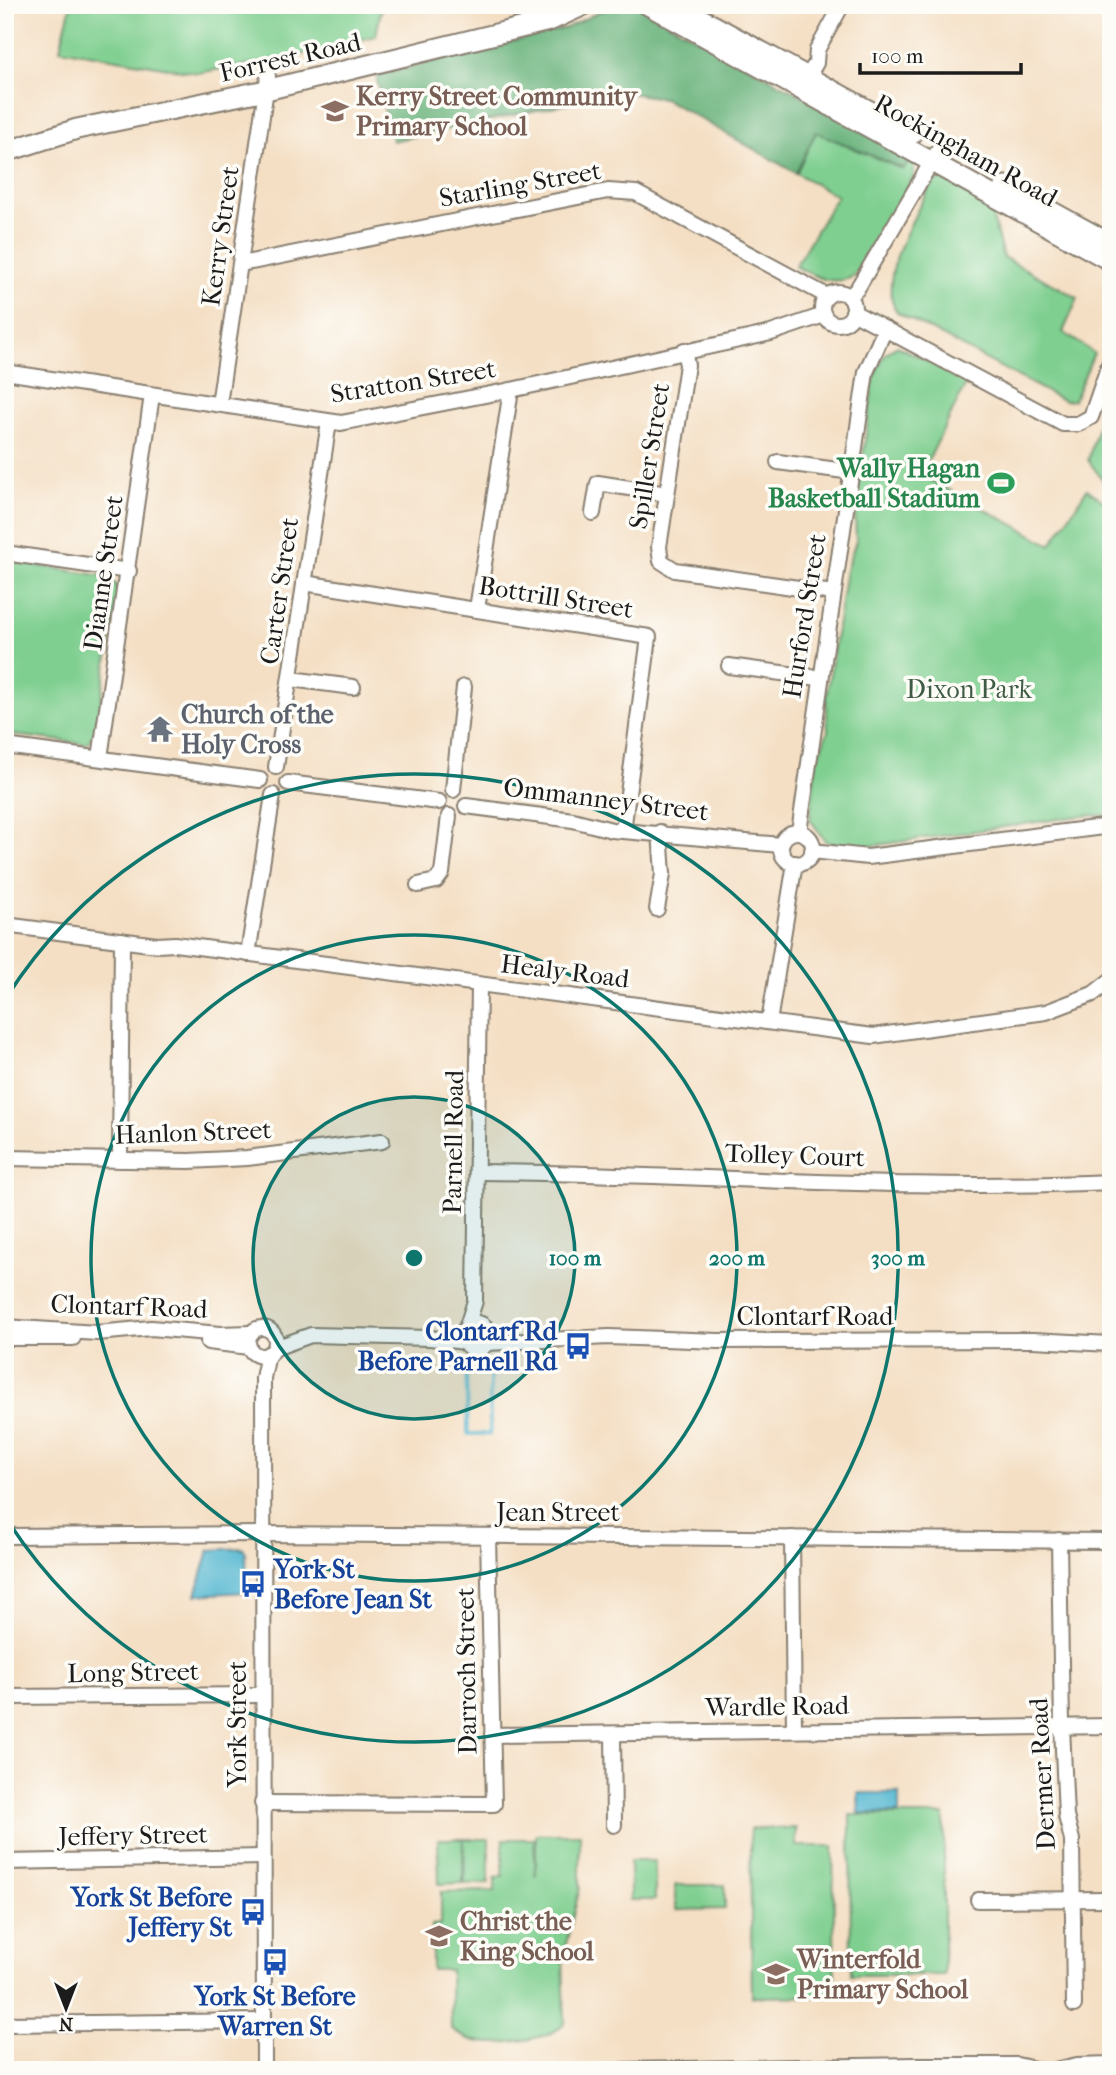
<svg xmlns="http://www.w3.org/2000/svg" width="1116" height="2075" viewBox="0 0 1116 2075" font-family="'IM FELL French Canon',serif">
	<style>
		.green { fill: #7fcf90; stroke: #4e7656; stroke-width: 2 }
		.forest { fill: #67b27a; stroke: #42674b; stroke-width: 2 }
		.water { fill: #51b6d0; stroke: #366976; stroke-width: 2 }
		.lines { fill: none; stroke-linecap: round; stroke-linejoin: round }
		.stream { stroke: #51b6d0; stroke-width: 3.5 }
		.minor-casing { stroke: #887e70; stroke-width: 18 }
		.major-casing { stroke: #887e70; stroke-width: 23 }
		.minor { stroke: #fff; stroke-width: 14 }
		.major { stroke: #fff; stroke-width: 19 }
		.ring { fill: none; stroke: #0f766e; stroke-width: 3.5 }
		.labels { text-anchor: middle; stroke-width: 7; stroke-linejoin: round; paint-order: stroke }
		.street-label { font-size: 26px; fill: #1c1c1c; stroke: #fdfcf7 }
		.education-label { font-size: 26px; font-weight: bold; fill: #785e54; stroke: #fdfcf7; text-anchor: start }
		.leisure-label { font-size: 26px; font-weight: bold; fill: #27864d; stroke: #fdfcf7; text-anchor: end }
		.park-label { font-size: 26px; fill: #3f5b45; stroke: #fdfcf7 }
		.worship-label { font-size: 26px; font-weight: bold; fill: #5b616d; stroke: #fdfcf7; text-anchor: start }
		.transit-label { font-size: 26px; font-weight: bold; fill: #164399; stroke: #fdfcf7; text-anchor: end }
		.centre { fill: #0f766e; stroke: #fdfcf7; stroke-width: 3.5 }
		.ring-label { font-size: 21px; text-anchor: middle; font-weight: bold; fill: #0f766e; stroke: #fdfcf7; stroke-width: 7; stroke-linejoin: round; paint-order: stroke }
	</style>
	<rect width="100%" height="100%" fill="#fdfcf7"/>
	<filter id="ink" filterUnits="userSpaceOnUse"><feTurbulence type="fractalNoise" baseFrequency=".0143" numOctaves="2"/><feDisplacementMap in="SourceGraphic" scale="14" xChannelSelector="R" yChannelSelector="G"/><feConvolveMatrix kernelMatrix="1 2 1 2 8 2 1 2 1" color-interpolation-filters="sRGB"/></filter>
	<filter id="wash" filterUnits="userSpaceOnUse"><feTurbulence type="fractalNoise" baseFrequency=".00686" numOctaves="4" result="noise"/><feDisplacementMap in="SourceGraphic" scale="28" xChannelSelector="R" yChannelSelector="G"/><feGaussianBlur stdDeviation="1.57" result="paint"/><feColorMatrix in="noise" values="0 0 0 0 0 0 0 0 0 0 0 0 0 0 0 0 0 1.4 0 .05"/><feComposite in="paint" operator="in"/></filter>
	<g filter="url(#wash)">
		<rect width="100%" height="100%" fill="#f4dfc4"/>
		<g class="green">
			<path d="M 71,5 L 382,5 L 376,36 L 283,59 L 197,73 L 60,49 Z"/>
			<path d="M 816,132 L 902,169 L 914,157 L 914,176 L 854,276 C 833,287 814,276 795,266 L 837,196 L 796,173 Z"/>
			<path d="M 943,179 L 990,207 L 1003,257 L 1078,298 L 1063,332 L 1094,353 L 1074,400 L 1064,401 L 897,312 C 875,279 917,213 932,182 Z"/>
			<path d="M 897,346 L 968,380 L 921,475 L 1051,545 L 1087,489 L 1111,507 L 1111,815 L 1080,816 L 850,849 L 825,841 L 810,819 L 816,761 L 828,731 L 826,699 L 846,570 L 856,541 L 855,512 L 874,377 L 885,354 Z"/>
			<path d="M 1111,382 L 1111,491 L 1088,460 Z"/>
			<path d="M 5,561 L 105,576 L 116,584 L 118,595 L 96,730 L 87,744 L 5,734 Z"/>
			<path d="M 850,1815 L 944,1815 L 944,1975 L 851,1975 Z"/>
			<path d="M 796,1828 L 796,1846 L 833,1846 L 835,1996 L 752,1997 L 750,1829 Z"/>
			<path d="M 536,1834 L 580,1834 L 580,1888 L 563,1956 L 565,2023 C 551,2040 497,2046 475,2041 C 465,2039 459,2035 451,2028 L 450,1970 L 432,1970 L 432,1925 L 441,1924 L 441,1892 L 495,1891 L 495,1877 L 503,1876 L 503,1839 L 534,1839 L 536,1877 Z"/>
			<path d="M 438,1839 L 463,1839 L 463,1883 L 439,1884 Z"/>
			<path d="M 464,1839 L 489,1839 L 489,1883 L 465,1884 Z"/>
			<rect x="630" y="1861" width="25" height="39"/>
			<path d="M 676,1885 L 725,1885 L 725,1909 L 676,1910 Z"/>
		</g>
		<path class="forest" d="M 613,5 L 638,6 L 914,157 L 903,169 L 816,132 L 796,173 L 663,98 L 622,92 L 392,141 L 376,76 L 566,28 Z"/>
		<g class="water">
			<path d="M 242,1548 L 246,1552 L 247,1592 L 196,1595 L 209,1550 Z"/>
			<path d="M 858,1793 L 899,1793 L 899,1813 L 859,1813 Z"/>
		</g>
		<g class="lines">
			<path class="stream" d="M 466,1365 L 490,1365 L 490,1434 L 468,1434 Z"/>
		</g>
	</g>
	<g filter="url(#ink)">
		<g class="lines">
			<defs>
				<g id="minor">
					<path d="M 808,76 L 816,63 L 817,50 L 842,5"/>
					<path d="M 241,264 L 608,191 L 636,193 L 827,296"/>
					<circle cx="838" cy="308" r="16"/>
					<path d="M 849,297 L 857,289 L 939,149"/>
					<path d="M 853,312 L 1063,424 L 1078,424 L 1091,417 L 1111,359"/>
					<path d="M 684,350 L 687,365 L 659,547 L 661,561 L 675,570 L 833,593"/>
					<path d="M 5,372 L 341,423 L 511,390 L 771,333 L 824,315"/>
					<path d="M 219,404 L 268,76"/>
					<path d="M 778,462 L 852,472"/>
					<path d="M 593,513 L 598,483 L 667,494"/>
					<path d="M 5,553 L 129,571"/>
					<path d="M 304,583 L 649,637 L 623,831"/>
					<path d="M 477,609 L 511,390"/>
					<path d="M 729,666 L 819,678"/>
					<path d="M 291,679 L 353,687"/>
					<path d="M 5,746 L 260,780"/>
					<path d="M 100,758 L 152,395"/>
					<path d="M 276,767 L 329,422"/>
					<path d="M 288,783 L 439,802"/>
					<path d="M 453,790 L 464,687"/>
					<path d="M 466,806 L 573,820 L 612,830 L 781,845"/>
					<path d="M 799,832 L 866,372 L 885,329"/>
					<circle cx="797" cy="848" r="16"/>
					<path d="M 812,851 L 868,857 L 1111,826"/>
					<path d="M 418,885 L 436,881 L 442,873 L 449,816"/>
					<path d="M 657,909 L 663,874 L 660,832"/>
					<path d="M 5,925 L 157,945 L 175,944 L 873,1036 L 1046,1012 L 1093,994 L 1111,980"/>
					<path d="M 248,954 L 273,795"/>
					<path d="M 769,1022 L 795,863"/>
					<path d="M 5,1158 L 189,1161 L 247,1158 L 382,1141"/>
					<path d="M 120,1160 L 122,940"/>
					<path d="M 478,1172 C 689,1173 900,1192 1111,1182"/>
					<circle cx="476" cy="1336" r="13"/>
					<path d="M 467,1326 L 475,1301 L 479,985"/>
					<path d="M 5,1327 L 97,1333 L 151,1328 L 220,1334 L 251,1333"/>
					<circle cx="262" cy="1342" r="14"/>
					<path d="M 5,1338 L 73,1338"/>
					<path d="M 208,1342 L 249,1347"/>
					<path d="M 486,1343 L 609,1337 L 719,1341 L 1033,1340 L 1111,1344"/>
					<path d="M 275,1348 L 311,1335 L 430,1338 L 465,1342"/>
					<path d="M 5,1536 L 261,1534 L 1111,1541"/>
					<path d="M 792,1538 L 794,1730"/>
					<path d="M 1059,1540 L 1062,1726 L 1066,1816 L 1072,1840 L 1074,2005"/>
					<path d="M 5,1697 L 262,1695"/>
					<path d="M 613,1734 L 614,1825"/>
					<path d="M 492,1735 L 1111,1726"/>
					<path d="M 262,1803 L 494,1804 L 488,1536"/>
					<path d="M 5,1862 L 263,1857"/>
					<path d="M 978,1900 L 1111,1899"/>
					<path d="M 5,2024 L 264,2021"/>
					<path d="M 264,2070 L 263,1378 L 268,1354"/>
					<path d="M 624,2070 L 916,2065 L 1017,2065 L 1039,2070"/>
					<path d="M 1055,2070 L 1077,2065 L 1111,2064"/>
				</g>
				<g id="major">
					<path d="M 648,5 L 1111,261"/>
					<path d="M 676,5 L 912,134"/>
					<path d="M 5,152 L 77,129 L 266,90 L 549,21 L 584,5"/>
					<path d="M 1005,186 L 1111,244"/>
				</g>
			</defs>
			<use href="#minor" class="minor-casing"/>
			<use href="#major" class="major-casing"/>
			<use href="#minor" class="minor"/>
			<use href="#major" class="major"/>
		</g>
	</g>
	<circle cx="414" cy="1258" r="161" fill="#0f766e" fill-opacity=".12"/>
	<g class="ring">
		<circle cx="414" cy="1258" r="161"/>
		<circle cx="414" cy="1258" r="323"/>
		<path d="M6 998A484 484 0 1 1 6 1518"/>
	</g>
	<defs>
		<symbol id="school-bare" viewBox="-9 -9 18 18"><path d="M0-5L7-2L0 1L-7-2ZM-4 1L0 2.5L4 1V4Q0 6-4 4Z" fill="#8d6e63" stroke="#fdfcf7" stroke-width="2.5" paint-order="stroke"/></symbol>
		<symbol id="stadium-bare" viewBox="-9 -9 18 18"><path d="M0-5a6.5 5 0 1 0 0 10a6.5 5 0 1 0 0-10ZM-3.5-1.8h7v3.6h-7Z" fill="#2e9e5b" stroke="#fdfcf7" stroke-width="2.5" paint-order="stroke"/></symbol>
		<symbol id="temple-bare" viewBox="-9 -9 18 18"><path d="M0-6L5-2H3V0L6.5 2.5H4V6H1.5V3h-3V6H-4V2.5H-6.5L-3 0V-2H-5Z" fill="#6b7280" stroke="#fdfcf7" stroke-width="2.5" paint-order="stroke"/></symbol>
		<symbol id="bus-bare" viewBox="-9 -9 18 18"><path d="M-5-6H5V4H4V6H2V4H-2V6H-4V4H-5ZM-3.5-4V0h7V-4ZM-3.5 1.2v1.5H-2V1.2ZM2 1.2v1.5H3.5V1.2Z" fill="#1a4fb4" stroke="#fdfcf7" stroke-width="2.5" paint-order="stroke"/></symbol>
	</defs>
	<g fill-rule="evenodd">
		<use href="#school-bare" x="316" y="92" width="38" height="38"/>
		<use href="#stadium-bare" x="982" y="464" width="38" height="38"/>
		<use href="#temple-bare" x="141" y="710" width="38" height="38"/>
		<use href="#bus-bare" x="559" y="1327" width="38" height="38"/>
		<use href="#bus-bare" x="234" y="1565" width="38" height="38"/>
		<use href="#bus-bare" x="234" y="1893" width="38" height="38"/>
		<use href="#school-bare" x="420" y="1917" width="38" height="38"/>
		<use href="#bus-bare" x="256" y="1943" width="38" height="38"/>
		<use href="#school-bare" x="757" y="1955" width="38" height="38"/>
	</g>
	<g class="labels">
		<g class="street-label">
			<text transform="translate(290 57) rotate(-13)" y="9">Forrest Road</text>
			<text transform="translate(966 150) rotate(29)" y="9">Rockingham Road</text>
			<text transform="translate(520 184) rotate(-10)" y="9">Starling Street</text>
			<text transform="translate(220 236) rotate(-82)" y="9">Kerry Street</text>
			<text transform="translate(413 381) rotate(-9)" y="9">Stratton Street</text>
			<text transform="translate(649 456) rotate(-81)" y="9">Spiller Street</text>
			<text transform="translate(103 573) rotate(-82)" y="9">Dianne Street</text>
			<text transform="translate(279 591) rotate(-82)" y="9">Carter Street</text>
			<text transform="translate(556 597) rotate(9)" y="9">Bottrill Street</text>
			<text transform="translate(804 616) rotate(-81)" y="9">Hurford Street</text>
			<text transform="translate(606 799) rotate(7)" y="9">Ommanney Street</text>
			<text transform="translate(565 971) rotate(7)" y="9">Healy Road</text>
			<text transform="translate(193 1132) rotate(-2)" y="9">Hanlon Street</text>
			<text transform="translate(453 1142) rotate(-89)" y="9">Parnell Road</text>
			<text transform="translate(795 1155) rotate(2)" y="9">Tolley Court</text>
			<text transform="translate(129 1306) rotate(2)" y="9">Clontarf Road</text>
			<text x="815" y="1325">Clontarf Road</text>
			<text x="558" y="1521">Jean Street</text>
			<text transform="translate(466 1671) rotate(-91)" y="9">Darroch Street</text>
			<text transform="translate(133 1672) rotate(-1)" y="9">Long Street</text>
			<text transform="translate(777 1706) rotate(-1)" y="9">Wardle Road</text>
			<text transform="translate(237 1724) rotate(-90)" y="9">York Street</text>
			<text transform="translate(1042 1774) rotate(-93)" y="9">Dermer Road</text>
			<text transform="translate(133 1835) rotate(-1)" y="9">Jeffery Street</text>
		</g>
		<g class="education-label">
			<text x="356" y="105">Kerry Street Community<tspan x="356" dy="30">Primary School</tspan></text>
			<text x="460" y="1930">Christ the<tspan x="460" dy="30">King School</tspan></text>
			<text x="797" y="1968">Winterfold<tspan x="797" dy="30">Primary School</tspan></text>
		</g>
		<g class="leisure-label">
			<text x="980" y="477">Wally Hagan<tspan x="980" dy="30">Basketball Stadium</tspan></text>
		</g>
		<g class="park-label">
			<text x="969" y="698">Dixon Park</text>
		</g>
		<g class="worship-label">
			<text x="181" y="723">Church of the<tspan x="181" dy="30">Holy Cross</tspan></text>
		</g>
		<g class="transit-label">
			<text x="557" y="1340">Clontarf Rd<tspan x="557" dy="30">Before Parnell Rd</tspan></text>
			<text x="274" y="1578" text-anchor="start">York St<tspan x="274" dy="30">Before Jean St</tspan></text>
			<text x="232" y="1906">York St Before<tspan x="232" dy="30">Jeffery St</tspan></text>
			<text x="275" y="2005" text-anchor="middle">York St Before<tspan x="275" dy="30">Warren St</tspan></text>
		</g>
	</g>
	<circle cx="414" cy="1258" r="10" class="centre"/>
	<g class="ring-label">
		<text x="575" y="1265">100 m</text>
		<text x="737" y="1265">200 m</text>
		<text x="898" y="1265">300 m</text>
	</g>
	<rect width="1116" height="2075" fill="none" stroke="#fdfcf7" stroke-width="28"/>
	<g transform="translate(66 2008) rotate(180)" stroke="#fdfcf7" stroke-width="5" paint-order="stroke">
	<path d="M0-5L12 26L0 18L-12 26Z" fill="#1c1c1c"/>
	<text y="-10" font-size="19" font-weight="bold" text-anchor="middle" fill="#1c1c1c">N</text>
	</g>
	<path d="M860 63v10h161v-10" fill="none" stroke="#1c1c1c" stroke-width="3.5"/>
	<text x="871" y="63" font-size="21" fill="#1c1c1c" stroke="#fdfcf7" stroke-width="5" paint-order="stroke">100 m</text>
</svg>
